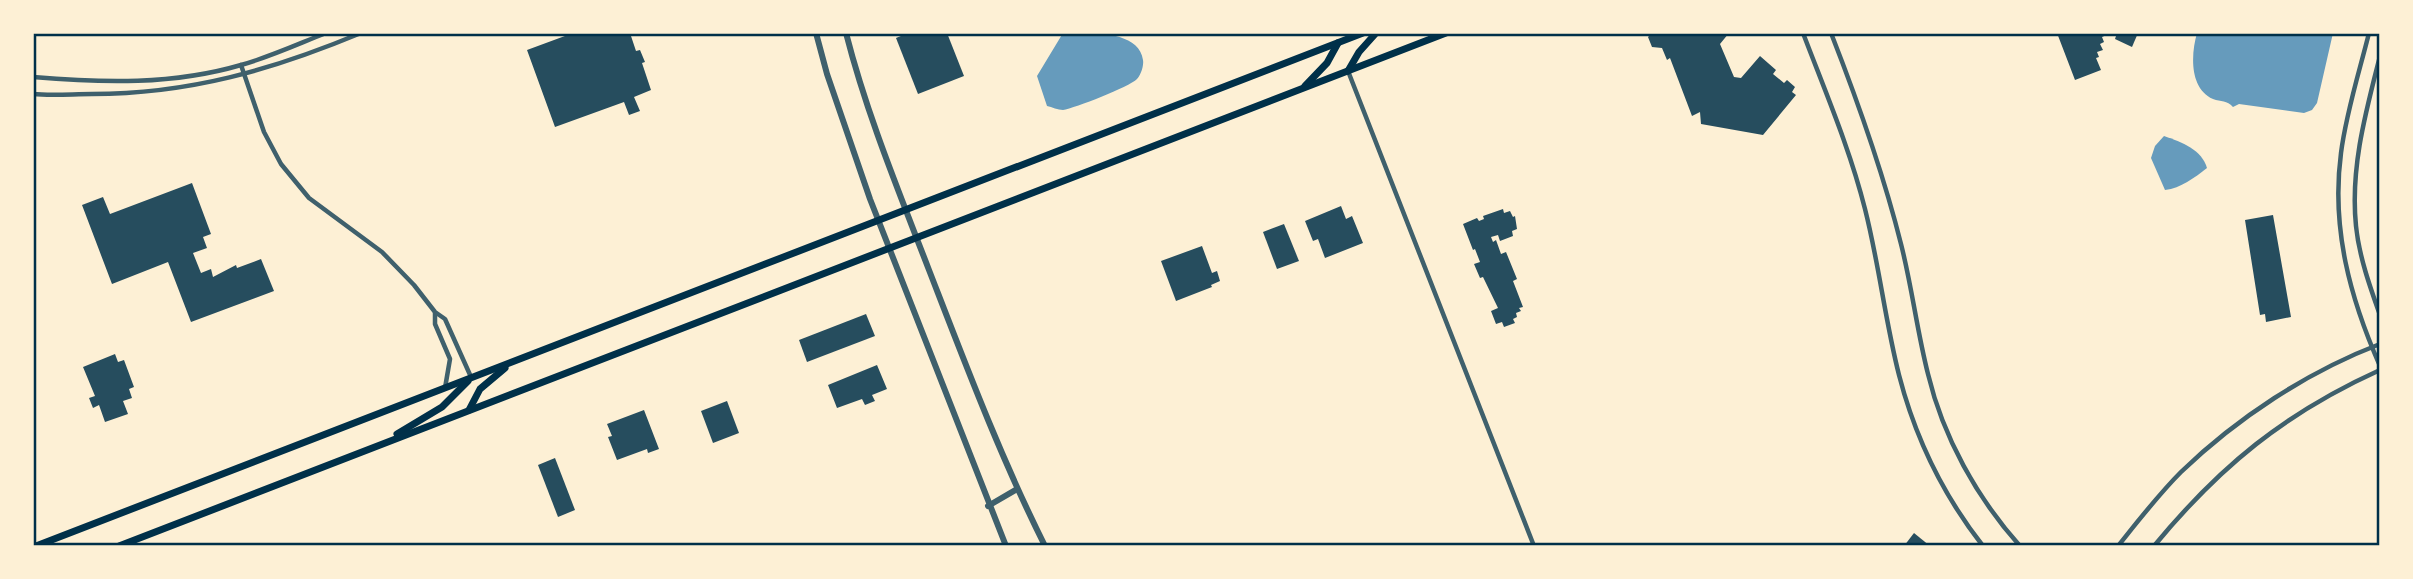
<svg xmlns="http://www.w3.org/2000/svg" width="2413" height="579" viewBox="0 0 2413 579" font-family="Manrope,sans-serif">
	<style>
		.water { fill: #669bbc }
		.building { fill: #264d5e }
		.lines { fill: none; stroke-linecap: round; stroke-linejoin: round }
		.minor { stroke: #3f606c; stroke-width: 4.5 }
		.tertiary { stroke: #3f606c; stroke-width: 6 }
		.primary { stroke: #003049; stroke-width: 7 }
		.neatline { fill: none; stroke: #003049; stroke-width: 2.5 }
	</style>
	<rect width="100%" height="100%" fill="#fdf0d5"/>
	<g class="water">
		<path d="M 1063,33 C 1085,33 1139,29 1143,60 C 1144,65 1141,75 1137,79 C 1129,87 1075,108 1063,110 C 1058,110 1052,107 1047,106 L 1037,76 Z"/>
		<path d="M 2197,33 L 2333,33 L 2317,103 L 2312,110 L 2304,113 L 2239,104 L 2233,107 C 2227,100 2221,102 2213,99 C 2189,88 2191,54 2197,33 Z"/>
		<path d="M 2164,136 C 2182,142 2202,150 2207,168 C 2194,178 2181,188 2165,190 L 2151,158 L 2155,146 Z"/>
	</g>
	<g class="building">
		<path d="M 573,33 L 630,33 L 636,51 L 640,50 L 645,62 L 642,63 L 651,90 L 634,97 L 640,111 L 629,115 L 624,102 L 555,127 L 527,50 Z"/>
		<path d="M 908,33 L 947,33 L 964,76 L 918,94 L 896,38 Z"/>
		<path d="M 1652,33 L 1729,33 L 1720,44 L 1734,77 L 1741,78 L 1760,56 L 1776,70 L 1773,74 L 1784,83 L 1787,80 L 1795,87 L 1792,92 L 1796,95 L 1763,135 L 1701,124 L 1700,112 L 1692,116 L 1670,58 L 1667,60 L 1662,48 L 1652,47 L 1648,37 Z"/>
		<path d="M 2057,33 L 2111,33 L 2102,37 L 2104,42 L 2100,44 L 2103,50 L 2097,52 L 2099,57 L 2096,58 L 2101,70 L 2075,80 Z"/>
		<path d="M 2117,33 L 2138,33 L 2132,47 L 2115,39 Z"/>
		<path d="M 192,183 L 211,234 L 203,237 L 207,248 L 193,253 L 201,273 L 211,269 L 213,277 L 236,265 L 237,268 L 261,259 L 274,291 L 191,322 L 168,262 L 112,284 L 82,205 L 103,197 L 110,214 Z"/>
		<path d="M 1341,206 L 1346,219 L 1352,216 L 1363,243 L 1325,258 L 1318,239 L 1313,241 L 1305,221 Z"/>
		<path d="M 1503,209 L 1504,213 L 1510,211 L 1513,217 L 1515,216 L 1517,229 L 1512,231 L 1513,236 L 1500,241 L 1498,235 L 1491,237 L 1493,242 L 1496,240 L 1501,254 L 1506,252 L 1517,279 L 1513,281 L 1523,307 L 1519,308 L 1521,311 L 1516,313 L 1517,317 L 1513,319 L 1515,323 L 1504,327 L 1502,322 L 1496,324 L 1491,311 L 1498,308 L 1483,277 L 1480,278 L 1474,264 L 1480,262 L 1475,249 L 1473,250 L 1463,224 L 1477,218 L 1479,221 L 1484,219 L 1483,216 Z"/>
		<path d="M 2273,215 L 2291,317 L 2266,322 L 2265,314 L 2260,315 L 2245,220 Z"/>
		<path d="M 1284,224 L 1299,261 L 1277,269 L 1263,232 Z"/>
		<path d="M 1202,246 L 1212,273 L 1217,271 L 1220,281 L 1211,285 L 1212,287 L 1176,301 L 1161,261 Z"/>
		<path d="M 866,314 L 875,336 L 807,362 L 799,340 Z"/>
		<path d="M 115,354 L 118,362 L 124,360 L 134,387 L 129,389 L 132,398 L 123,401 L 128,414 L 105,422 L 99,405 L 93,408 L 89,398 L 95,396 L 83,367 Z"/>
		<path d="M 877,365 L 887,389 L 872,395 L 875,401 L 865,405 L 862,399 L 837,408 L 828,385 Z"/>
		<path d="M 727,401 L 739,433 L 713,443 L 701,411 Z"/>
		<path d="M 644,410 L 659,449 L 648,453 L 647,449 L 617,460 L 608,437 L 612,436 L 607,424 Z"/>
		<path d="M 555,458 L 575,510 L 558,517 L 538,465 Z"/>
		<path d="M 1914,533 L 1930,546 L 1904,546 Z"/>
	</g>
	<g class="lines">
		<g class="minor">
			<path d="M 1803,33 C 1825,91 1850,149 1865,209 C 1879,264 1885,320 1899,375 C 1915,437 1943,495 1983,546"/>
			<path d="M 1831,33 C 1858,102 1883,172 1901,244 C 1912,287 1917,331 1928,374 C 1943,437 1977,498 2020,546"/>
			<path d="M 2369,33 C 2359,73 2346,113 2341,153 C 2331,228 2350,298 2380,366"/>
			<path d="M 2380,56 C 2366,111 2350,168 2356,226 C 2359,256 2370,287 2380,315"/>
			<path d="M 241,65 L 264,132 L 281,164 L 309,198 L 382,252 L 414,285 L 435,312 L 445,319 L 471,377"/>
			<path d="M 1348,71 L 1534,546"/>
			<path d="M 33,77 C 103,83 173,85 241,65 C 270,57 298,44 326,33"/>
			<path d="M 33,94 C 52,96 73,94 92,94 C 189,94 272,70 361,33"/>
			<path d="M 435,313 L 435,324 L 450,359 L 445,388"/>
			<path d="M 2118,546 C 2138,521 2158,495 2181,472 C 2237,418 2307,372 2380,344"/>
			<path d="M 2154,546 C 2220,466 2285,413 2380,370"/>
		</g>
		<g class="tertiary">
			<path d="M 816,33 L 827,74 L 870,199 L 1006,546"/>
			<path d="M 846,33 C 867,115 899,192 929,270 C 965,363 1000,456 1045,546"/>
			<path d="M 988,506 L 1017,489"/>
		</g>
		<g class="primary">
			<path d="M 1348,71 L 1359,52 L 1376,33"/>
			<path d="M 1305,86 L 1327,63 L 1338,43"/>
			<path d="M 469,410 L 480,389 L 505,368"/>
			<path d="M 397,434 L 442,407 L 468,381"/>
			<path d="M 36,546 L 1363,33"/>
			<path d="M 119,546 L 1446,33"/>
		</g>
	</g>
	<rect width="2413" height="579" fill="none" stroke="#fdf0d5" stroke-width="70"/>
	<rect x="35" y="35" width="2343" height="509" class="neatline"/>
</svg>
